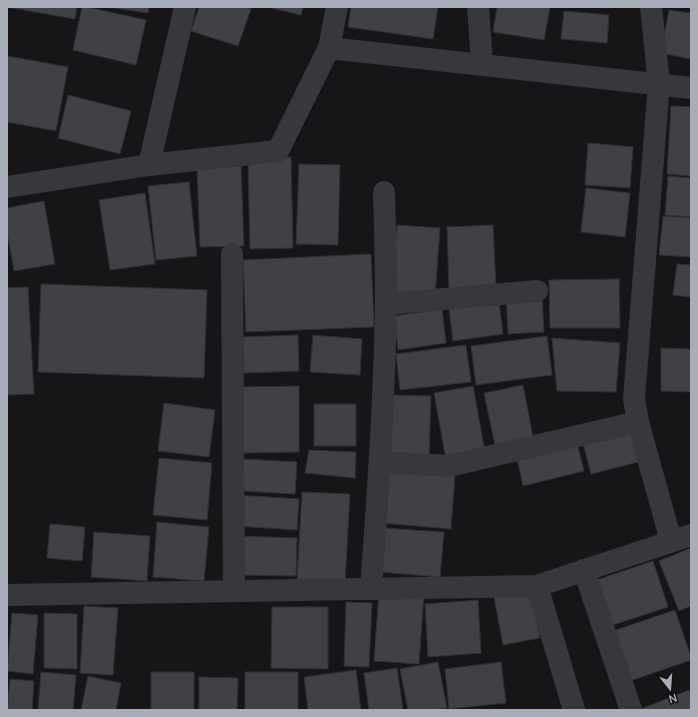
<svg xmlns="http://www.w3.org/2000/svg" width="698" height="717" viewBox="0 0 698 717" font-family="Manrope,sans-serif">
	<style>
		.building { fill: #404145; stroke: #303034 }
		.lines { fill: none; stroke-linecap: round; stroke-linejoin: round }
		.minor { stroke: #37383d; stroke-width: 22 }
	</style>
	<rect width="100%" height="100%" fill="#161618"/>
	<g class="building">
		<path d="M 7,7 L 77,7 L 75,19 Z"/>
		<path d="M 82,7 L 87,7 L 146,20 L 136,65 L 73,50 Z"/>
		<path d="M 108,7 L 149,7 L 148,13 Z"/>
		<path d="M 199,7 L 246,7 L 251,9 L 238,46 L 191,31 Z"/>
		<path d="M 267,7 L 303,7 L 301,15 Z"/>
		<path d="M 351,7 L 438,7 L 433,39 L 348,27 Z"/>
		<path d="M 497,7 L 550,7 L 544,40 L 493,32 Z"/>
		<path d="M 669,10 L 691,13 L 691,59 L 661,53 Z"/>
		<path d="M 564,11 L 609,15 L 607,43 L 561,39 Z"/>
		<path d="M 7,56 L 68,67 L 56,131 L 7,122 Z"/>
		<path d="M 68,95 L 131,111 L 120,154 L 58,138 Z"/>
		<path d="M 671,106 L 691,107 L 691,176 L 667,174 Z"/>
		<path d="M 588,143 L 633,147 L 630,188 L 585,185 Z"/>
		<path d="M 291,157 L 293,248 L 250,249 L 248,159 Z"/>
		<path d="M 299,164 L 340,165 L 338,245 L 296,244 Z"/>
		<path d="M 241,166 L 244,246 L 200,247 L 197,167 Z"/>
		<path d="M 668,176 L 691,178 L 691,217 L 665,215 Z"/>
		<path d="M 189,182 L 197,256 L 156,260 L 148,186 Z"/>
		<path d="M 586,188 L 630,193 L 625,237 L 581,232 Z"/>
		<path d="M 145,193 L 155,264 L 110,270 L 99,200 Z"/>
		<path d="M 44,201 L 55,264 L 14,271 L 7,232 L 7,208 Z"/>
		<path d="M 663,216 L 691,218 L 691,257 L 659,255 Z"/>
		<path d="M 397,225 L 440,228 L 435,297 L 391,294 Z"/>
		<path d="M 493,225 L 496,288 L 449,290 L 447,227 Z"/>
		<path d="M 371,254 L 374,327 L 246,332 L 243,260 Z"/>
		<path d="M 677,264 L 691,265 L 691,297 L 673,295 Z"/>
		<path d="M 619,279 L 620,328 L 550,328 L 549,280 Z"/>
		<path d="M 41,284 L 207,290 L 204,378 L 38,372 Z"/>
		<path d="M 28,287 L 34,394 L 7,395 L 7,288 Z"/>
		<path d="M 542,295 L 544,332 L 508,334 L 506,297 Z"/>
		<path d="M 499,302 L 503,334 L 453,341 L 449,309 Z"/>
		<path d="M 442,309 L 446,343 L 398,350 L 394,316 Z"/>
		<path d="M 298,335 L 299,371 L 244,373 L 243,337 Z"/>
		<path d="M 313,335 L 362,339 L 360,375 L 310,372 Z"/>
		<path d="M 547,336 L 552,375 L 476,385 L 471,346 Z"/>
		<path d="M 552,338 L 620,343 L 616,392 L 557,391 Z"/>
		<path d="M 466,345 L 471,382 L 400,390 L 396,354 Z"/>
		<path d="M 661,348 L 691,349 L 691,392 L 661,391 Z"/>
		<path d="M 523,385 L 533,437 L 495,445 L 484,393 Z"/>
		<path d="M 299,386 L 299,452 L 241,453 L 241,387 Z"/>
		<path d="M 473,386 L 485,452 L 446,460 L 434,393 Z"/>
		<path d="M 389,395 L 431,396 L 429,457 L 388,456 Z"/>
		<path d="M 164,403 L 215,410 L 209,457 L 158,451 Z"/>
		<rect x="314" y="404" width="42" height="42"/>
		<path d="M 637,425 L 646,460 L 591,474 L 582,439 Z"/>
		<path d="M 576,439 L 584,471 L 523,486 L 516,454 Z"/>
		<path d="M 309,450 L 356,452 L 355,478 L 305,473 Z"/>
		<path d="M 159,458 L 212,463 L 207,520 L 153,515 Z"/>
		<path d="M 243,459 L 297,462 L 295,494 L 242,491 Z"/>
		<path d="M 385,470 L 455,475 L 451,529 L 381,523 Z"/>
		<path d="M 302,492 L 350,494 L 345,582 L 297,579 Z"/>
		<path d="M 237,495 L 299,499 L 297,530 L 235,526 Z"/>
		<path d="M 157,522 L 209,527 L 204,581 L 153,577 Z"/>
		<path d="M 50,524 L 85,527 L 82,561 L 47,558 Z"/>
		<path d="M 383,528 L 444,532 L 440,577 L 379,572 Z"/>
		<path d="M 94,532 L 150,536 L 147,581 L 91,577 Z"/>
		<path d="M 238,536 L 297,538 L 296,576 L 237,575 Z"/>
		<path d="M 691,548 L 691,606 L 679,611 L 659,561 Z"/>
		<path d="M 653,561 L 668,607 L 613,625 L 597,580 Z"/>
		<path d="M 379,591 L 424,593 L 419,664 L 374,661 Z"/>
		<path d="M 531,591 L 540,638 L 503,645 L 494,597 Z"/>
		<path d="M 478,600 L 481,653 L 428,657 L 425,604 Z"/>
		<path d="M 346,602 L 372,603 L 369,667 L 344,666 Z"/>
		<path d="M 84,606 L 118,608 L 113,675 L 80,673 Z"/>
		<path d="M 272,607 L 328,607 L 328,669 L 271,668 Z"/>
		<path d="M 675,610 L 691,657 L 691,660 L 627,682 L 610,632 Z"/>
		<path d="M 12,613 L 38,615 L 33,674 L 7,671 Z"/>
		<path d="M 44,613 L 77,614 L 77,669 L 44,668 Z"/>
		<path d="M 438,662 L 447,708 L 433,710 L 408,710 L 400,669 Z"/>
		<path d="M 501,662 L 506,703 L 449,709 L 445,669 Z"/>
		<path d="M 397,668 L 403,710 L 369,710 L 364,673 Z"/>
		<path d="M 356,670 L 361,710 L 308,710 L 304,677 Z"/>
		<path d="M 41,672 L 76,675 L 73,710 L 38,710 Z"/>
		<rect x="151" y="672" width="43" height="38"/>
		<rect x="245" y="672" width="53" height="38"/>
		<path d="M 88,676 L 121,683 L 116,710 L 81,710 Z"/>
		<path d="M 199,677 L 238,678 L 237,710 L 199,710 Z"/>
		<path d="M 10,679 L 34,681 L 32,710 L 7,710 Z"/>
		<path d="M 689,690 L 691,694 L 691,710 L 638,710 Z"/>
	</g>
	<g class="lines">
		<g class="minor">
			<path d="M 478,7 L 482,64"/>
			<path d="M 329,48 L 337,7"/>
			<path d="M 149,165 L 185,7"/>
			<path d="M 7,187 L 149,165 L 278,151 L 329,48 L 691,88"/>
			<path d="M 232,254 L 234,591"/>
			<path d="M 386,304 L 537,291"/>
			<path d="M 638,422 L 671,541"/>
			<path d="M 380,462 L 449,466 L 638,422 L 634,399 L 659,84 L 651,7"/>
			<path d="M 584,570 L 631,710"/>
			<path d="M 537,586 L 574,710"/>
			<path d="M 371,589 C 378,491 385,393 386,295 C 386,261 385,226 384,192"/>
			<path d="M 7,595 L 537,586 L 691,535"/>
		</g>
	</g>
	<rect width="698" height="717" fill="none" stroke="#a8adb8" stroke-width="16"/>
	<g transform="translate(670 689) rotate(163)" stroke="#111113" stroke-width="3" paint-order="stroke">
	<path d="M0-3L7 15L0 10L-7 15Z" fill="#a8adb8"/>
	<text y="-6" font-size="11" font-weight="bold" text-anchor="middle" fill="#a8adb8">N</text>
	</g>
</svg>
